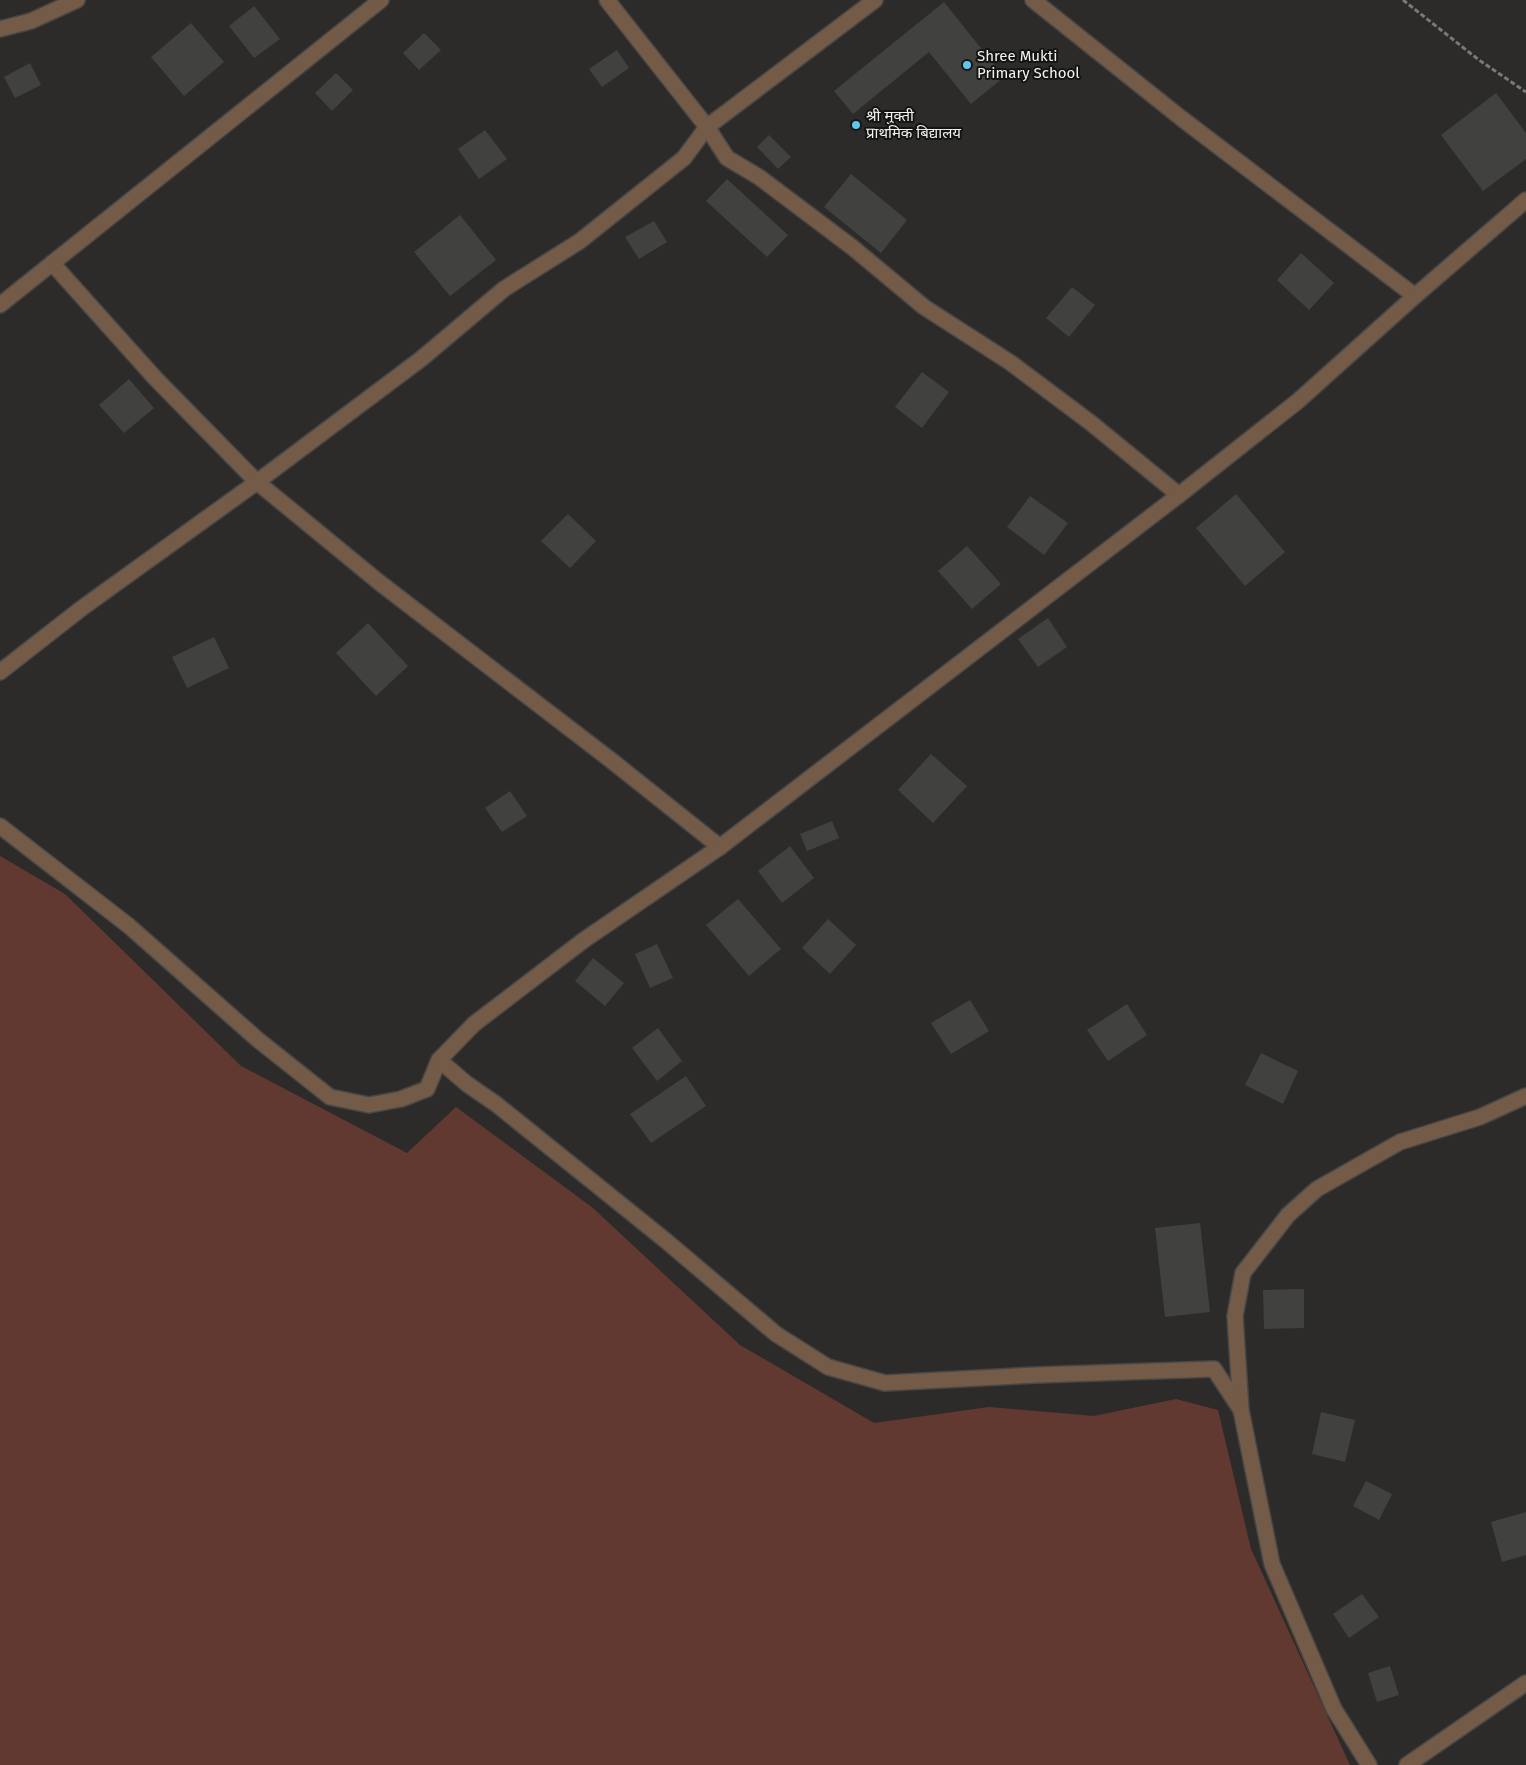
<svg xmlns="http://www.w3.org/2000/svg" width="1526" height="1765" viewBox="0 0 1526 1765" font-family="'Fira Sans','Noto Sans Devanagari',sans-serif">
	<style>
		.green { fill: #623930 }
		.building { fill: #41413f }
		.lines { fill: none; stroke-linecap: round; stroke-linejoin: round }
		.street-casing { stroke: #484745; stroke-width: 18 }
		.path { stroke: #7a7977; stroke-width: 3; stroke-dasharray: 5 2.5; stroke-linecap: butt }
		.street { stroke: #735b48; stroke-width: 15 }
		.poi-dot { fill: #5cc7e8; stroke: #141413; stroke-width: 2 }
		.labels { text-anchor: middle; stroke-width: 4; stroke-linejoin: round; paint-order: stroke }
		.poi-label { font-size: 15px; fill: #f3f2f1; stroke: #141413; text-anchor: start }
	</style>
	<rect width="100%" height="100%" fill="#2c2b29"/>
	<path class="green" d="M 0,856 L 65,894 L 241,1066 L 407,1153 L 456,1107 L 593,1208 L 740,1345 L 874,1423 L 989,1407 L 1094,1416 L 1176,1399 L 1218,1410 L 1251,1549 L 1350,1765 L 0,1765 Z"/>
	<g class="building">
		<path d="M 944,2 L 1004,77 L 971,104 L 929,52 L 853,114 L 834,91 Z"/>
		<path d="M 254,6 L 280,39 L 254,58 L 229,26 Z"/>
		<path d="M 191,23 L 224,62 L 184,96 L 151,57 Z"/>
		<path d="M 424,33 L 441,50 L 419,70 L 403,53 Z"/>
		<path d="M 617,50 L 629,68 L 602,87 L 589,69 Z"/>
		<path d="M 30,63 L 41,85 L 15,98 L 4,77 Z"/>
		<path d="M 336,73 L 353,90 L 332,111 L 315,93 Z"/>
		<path d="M 1496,93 L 1526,133 L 1526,159 L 1483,191 L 1441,135 Z"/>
		<path d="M 485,130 L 507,159 L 479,179 L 458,149 Z"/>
		<path d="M 769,135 L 791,157 L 778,169 L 757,147 Z"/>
		<path d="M 851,174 L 907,220 L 881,253 L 824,207 Z"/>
		<path d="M 727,179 L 788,235 L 767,257 L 706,201 Z"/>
		<path d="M 460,215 L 496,260 L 450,296 L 414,252 Z"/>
		<path d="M 654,221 L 667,242 L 639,259 L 625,237 Z"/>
		<path d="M 1301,253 L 1334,283 L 1309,310 L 1277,280 Z"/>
		<path d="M 1072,287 L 1095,305 L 1069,337 L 1046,318 Z"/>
		<path d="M 922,372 L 949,392 L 922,428 L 895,407 Z"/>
		<path d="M 129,379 L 154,408 L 124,433 L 99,405 Z"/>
		<path d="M 1236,494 L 1285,552 L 1245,586 L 1196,528 Z"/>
		<path d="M 1030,496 L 1068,523 L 1044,555 L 1007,527 Z"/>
		<path d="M 568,514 L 596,541 L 570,568 L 541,541 Z"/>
		<path d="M 967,546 L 1001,584 L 972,609 L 938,571 Z"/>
		<path d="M 1048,618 L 1067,647 L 1038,667 L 1018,639 Z"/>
		<path d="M 368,623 L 408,666 L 376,696 L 336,653 Z"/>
		<path d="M 214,637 L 229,668 L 187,688 L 172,657 Z"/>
		<path d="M 931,754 L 967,786 L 933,823 L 898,790 Z"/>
		<path d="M 510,791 L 527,816 L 502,832 L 485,808 Z"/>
		<path d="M 832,821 L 839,838 L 807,851 L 800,834 Z"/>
		<path d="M 790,846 L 814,878 L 782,903 L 758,871 Z"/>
		<path d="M 738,899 L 781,949 L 749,976 L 706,925 Z"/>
		<path d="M 828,919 L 856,945 L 830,974 L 802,948 Z"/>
		<path d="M 657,944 L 673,978 L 650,988 L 635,954 Z"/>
		<path d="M 593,958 L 624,983 L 605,1006 L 575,981 Z"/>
		<path d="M 970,1000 L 989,1031 L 951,1054 L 931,1023 Z"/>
		<path d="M 1127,1004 L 1147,1035 L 1108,1061 L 1087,1030 Z"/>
		<path d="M 658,1028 L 682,1061 L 657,1081 L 632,1048 Z"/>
		<path d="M 1261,1053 L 1298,1071 L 1283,1104 L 1245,1085 Z"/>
		<path d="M 686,1076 L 706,1106 L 651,1143 L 630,1114 Z"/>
		<path d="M 1200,1223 L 1210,1312 L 1165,1317 L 1155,1228 Z"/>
		<path d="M 1304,1289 L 1304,1328 L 1264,1329 L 1263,1290 Z"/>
		<path d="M 1321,1412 L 1355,1420 L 1345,1462 L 1312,1454 Z"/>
		<path d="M 1366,1481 L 1392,1494 L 1379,1520 L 1353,1506 Z"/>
		<path d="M 1526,1512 L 1526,1555 L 1502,1562 L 1491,1522 Z"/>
		<path d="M 1362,1594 L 1379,1617 L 1349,1638 L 1333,1614 Z"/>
		<path d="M 1390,1666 L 1399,1695 L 1377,1702 L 1368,1673 Z"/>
	</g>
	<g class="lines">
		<defs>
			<g id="street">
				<path d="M 607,0 L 707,127 L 727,158 L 759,177 L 852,247 L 924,307 L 1011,363 L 1091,423 L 1179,495"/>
				<path d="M 1033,0 L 1181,118 L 1415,296"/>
				<path d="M 0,29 L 31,21 L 77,0"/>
				<path d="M 52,263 L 155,378 L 257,482 L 380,583 L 612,761 L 720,847"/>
				<path d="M 0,305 L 381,0"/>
				<path d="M 0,672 L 82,608 L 257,482 L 421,359 L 504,289 L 580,241 L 684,158 L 707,127 L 875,0"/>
				<path d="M 0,826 L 129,926 L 257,1039 L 330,1097 L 369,1105 L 401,1099 L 427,1089 L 439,1060 L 474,1024 L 584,940 L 720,847 L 1179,495 L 1298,401 L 1415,296 L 1526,200"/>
				<path d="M 439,1060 L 467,1084 L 496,1104 L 665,1240 L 776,1334 L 828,1367 L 885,1383 L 1037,1375 L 1214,1369 L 1241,1410"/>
				<path d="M 1369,1765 L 1334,1709 L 1272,1564 L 1241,1410 L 1235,1316 L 1243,1273 L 1288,1215 L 1317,1189 L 1400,1142 L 1480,1117 L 1526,1096"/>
				<path d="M 1407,1765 L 1526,1683"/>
			</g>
		</defs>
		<use href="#street" class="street-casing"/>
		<path class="path" d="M 1403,0 L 1479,60 L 1526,92"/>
		<use href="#street" class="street"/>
	</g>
	<g class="poi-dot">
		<circle cx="967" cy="65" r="5"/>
		<circle cx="856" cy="125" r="5"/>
	</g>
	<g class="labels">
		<g class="poi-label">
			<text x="977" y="61">Shree Mukti<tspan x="977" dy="17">Primary School</tspan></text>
			<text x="866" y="121">श्री मुक्ती<tspan x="866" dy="17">प्राथमिक बिद्यालय</tspan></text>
		</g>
	</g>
</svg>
